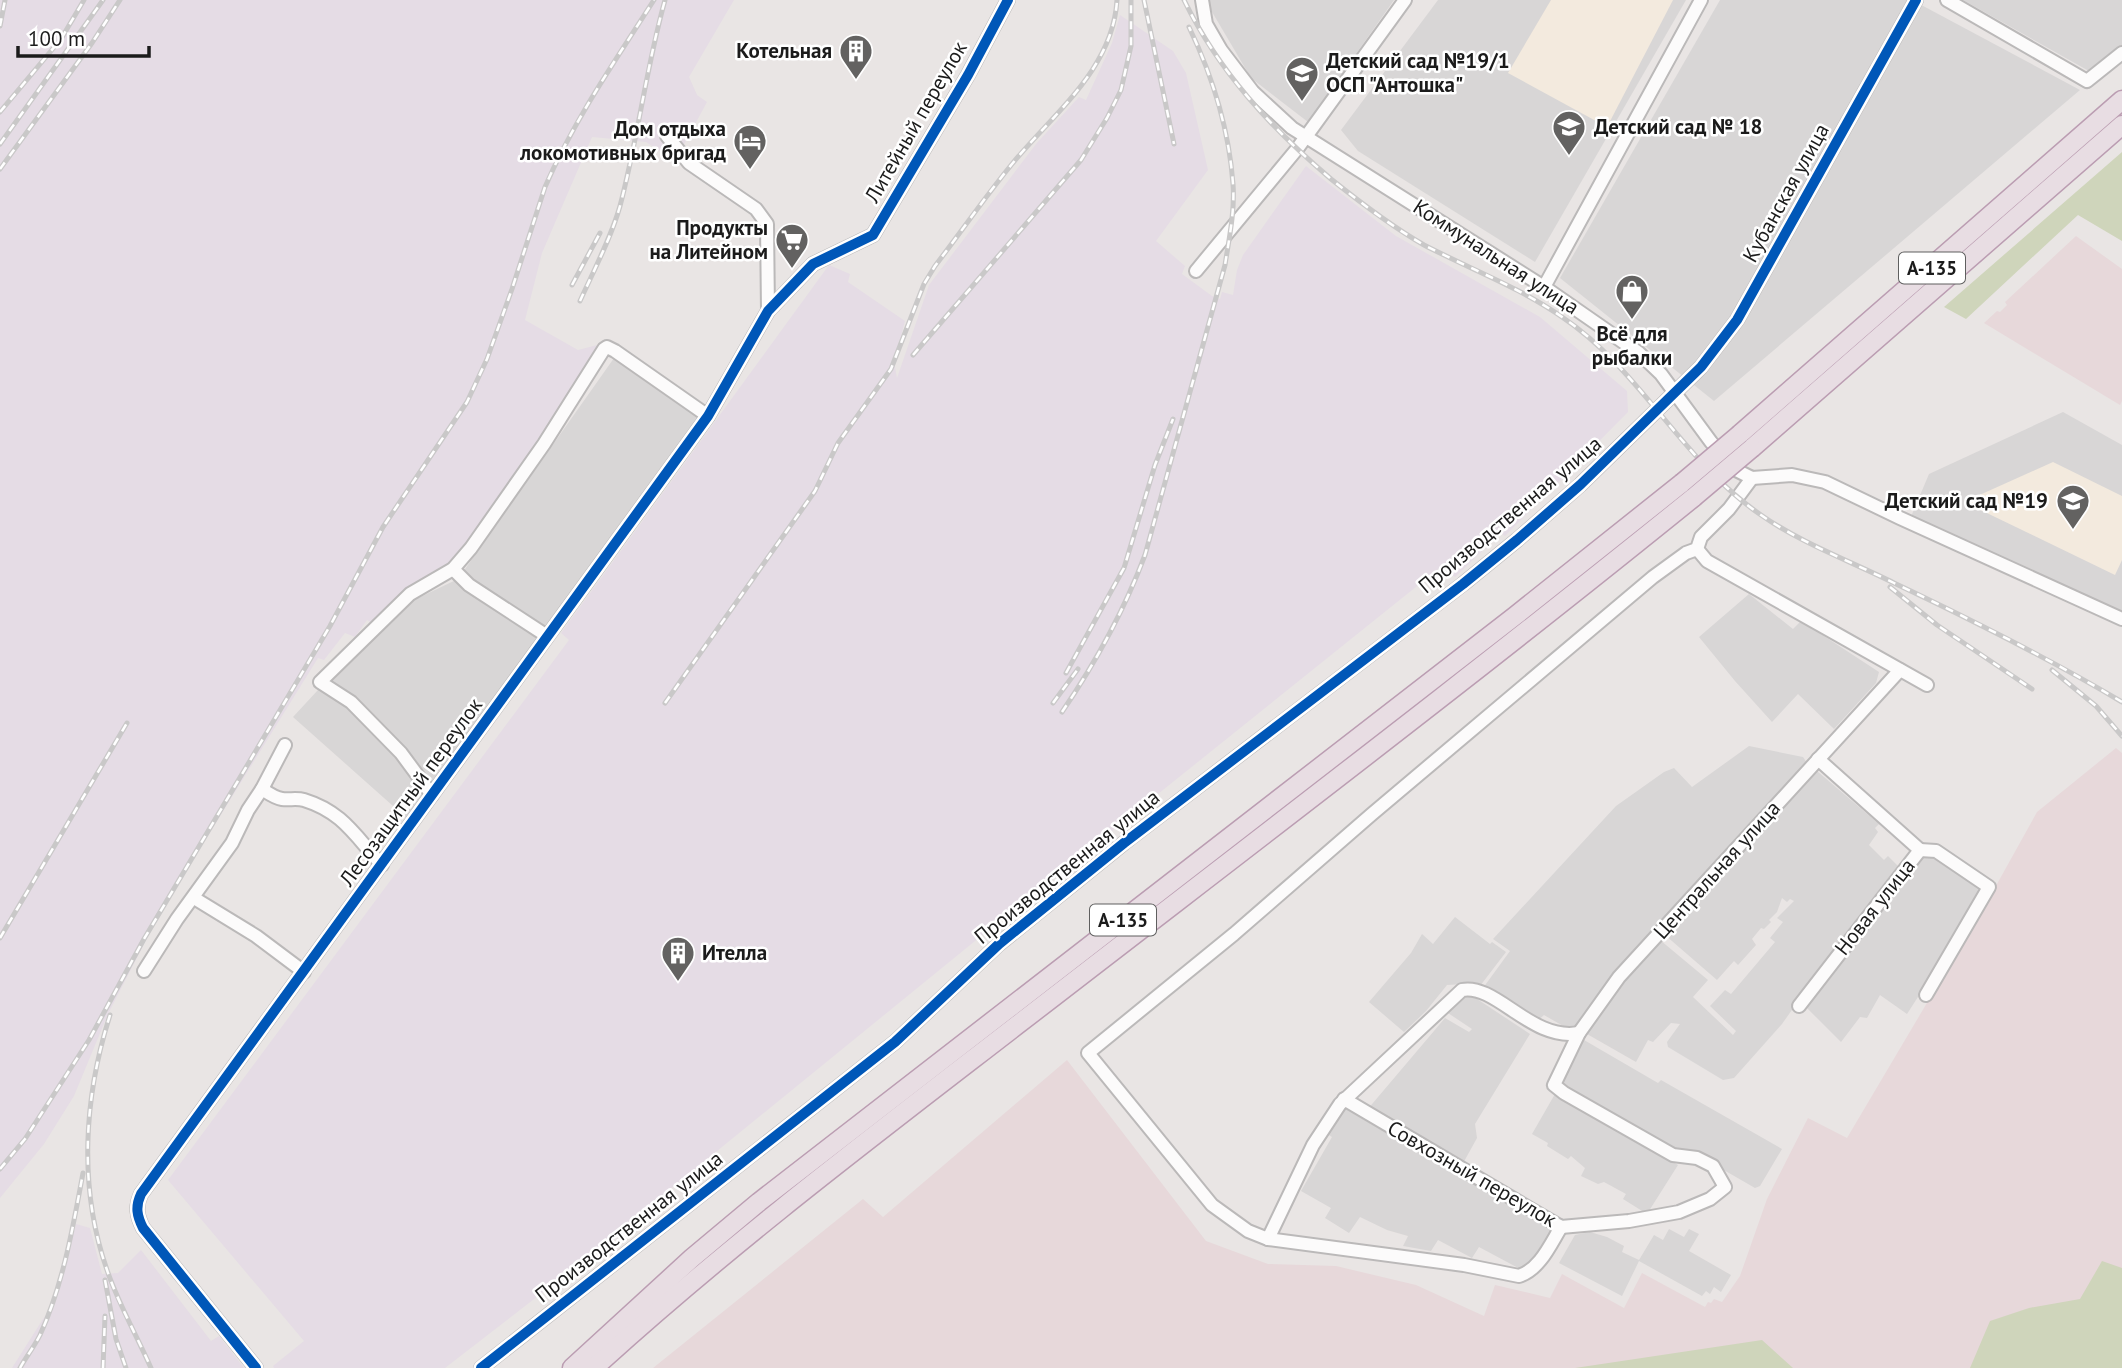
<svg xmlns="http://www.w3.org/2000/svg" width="2122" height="1368" viewBox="0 0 2122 1368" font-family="'PT Sans',sans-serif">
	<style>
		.residential { fill: #d8d6d6 }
		.industrial { fill: #e5dce5 }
		.education { fill: #f3eade }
		.military { fill: #e7d8da }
		.forest { fill: #cfd5bb }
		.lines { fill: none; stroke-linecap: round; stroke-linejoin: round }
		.minor-casing { stroke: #bbb9b9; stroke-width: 16 }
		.highway-casing { stroke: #bb9db2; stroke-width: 21 }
		.minor { stroke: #fcfbfb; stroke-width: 12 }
		.highway { stroke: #e8dde3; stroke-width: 18 }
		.rail-casing { stroke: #c9c8c8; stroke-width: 5 }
		.rail { stroke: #fff; stroke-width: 2.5; stroke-dasharray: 8; stroke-linecap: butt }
		.highway-bridge-casing { stroke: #bb9db2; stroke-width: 21; stroke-linecap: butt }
		.highway-bridge { stroke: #e8dde3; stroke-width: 18 }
		.cycleway-casing { stroke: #fff; stroke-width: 15 }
		.cycleway { stroke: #0057b8; stroke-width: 10 }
		.labels { text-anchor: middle; stroke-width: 5; stroke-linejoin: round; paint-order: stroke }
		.shield { fill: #fff; stroke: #5f5f5f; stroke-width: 2 }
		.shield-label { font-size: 19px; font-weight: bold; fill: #1b1b1b }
		.poi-label { font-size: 21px; font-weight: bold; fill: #1b1b1b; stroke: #fff; text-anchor: end }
		.street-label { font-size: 21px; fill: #1b1b1b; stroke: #fff }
	</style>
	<rect width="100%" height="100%" fill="#e9e5e4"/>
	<g class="residential">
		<path d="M 1205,0 L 1394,0 L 1308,122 L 1251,78 Z"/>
		<path d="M 1438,0 L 1686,0 L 1535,262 L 1358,151 L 1341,130 Z"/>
		<path d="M 1720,0 L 1912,0 L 2080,90 L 1714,401 L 1560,278 Z"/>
		<path d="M 1963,0 L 2122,0 L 2122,56 L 2096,75 Z"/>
		<path d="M 619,351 L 708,410 L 411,822 L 293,717 L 391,611 L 458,579 Z"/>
		<path d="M 2063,412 L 2122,445 L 2122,612 L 1910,519 L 1929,474 Z"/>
		<path d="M 1749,594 L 1793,629 L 1801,621 L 1879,672 L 1876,683 L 1834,729 L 1798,694 L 1772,722 L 1735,681 L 1699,637 Z"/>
		<path d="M 1749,746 L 1803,757 L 1807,763 L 1621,965 L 1572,1031 L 1544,1015 L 1535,1023 L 1483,988 L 1510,951 L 1493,939 L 1616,806 L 1664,772 L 1674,768 L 1692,787 Z"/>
		<path d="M 1817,771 L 1879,824 L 1875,828 L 1878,832 L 1869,845 L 1884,860 L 1888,856 L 1899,867 L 1828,959 L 1782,1024 L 1734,1078 L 1723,1080 L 1668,1047 L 1667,1042 L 1680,1024 L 1671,1023 L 1653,1042 L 1648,1040 L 1636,1062 L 1587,1034 L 1623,981 L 1660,940 L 1708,980 L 1693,997 L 1733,1035 L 1736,1031 L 1710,1006 L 1725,990 L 1731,994 L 1775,942 L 1770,938 L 1783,922 L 1777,918 L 1794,901 L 1790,899 L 1787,902 L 1782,898 L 1777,912 L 1769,920 L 1771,922 L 1764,929 L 1761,928 L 1752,939 L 1756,945 L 1738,965 L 1734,961 L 1717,980 L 1665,935 Z"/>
		<path d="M 1933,853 L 1976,880 L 1984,894 L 1907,1014 L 1880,995 L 1867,1018 L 1860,1017 L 1841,1042 L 1806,1007 L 1845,958 L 1842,953 L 1925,855 Z"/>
		<path d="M 1455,917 L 1490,944 L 1492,942 L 1506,952 L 1480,986 L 1465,984 L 1447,985 L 1426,1011 L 1404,1032 L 1369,1002 L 1411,953 L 1422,934 L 1433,944 Z"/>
		<path d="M 1471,995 L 1530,1034 L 1475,1124 L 1477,1138 L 1461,1167 L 1367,1110 L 1445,1018 L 1469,1032 L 1472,1029 L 1448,1013 L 1465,996 Z"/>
		<path d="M 1584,1040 L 1658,1083 L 1661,1080 L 1782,1149 L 1760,1186 L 1755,1188 L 1696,1154 L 1681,1153 L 1558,1086 Z"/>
		<path d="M 1555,1094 L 1678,1165 L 1647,1214 L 1623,1199 L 1626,1194 L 1604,1182 L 1598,1184 L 1581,1176 L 1585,1168 L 1571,1156 L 1568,1159 L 1547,1146 L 1548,1143 L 1532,1134 Z"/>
		<path d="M 1344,1108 L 1554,1231 L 1534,1262 L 1522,1270 L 1479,1247 L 1472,1258 L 1438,1240 L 1431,1251 L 1403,1246 L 1408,1236 L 1387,1230 L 1360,1217 L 1349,1233 L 1325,1218 L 1331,1208 L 1301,1191 L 1332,1137 L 1327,1134 Z"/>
		<path d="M 1669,1229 L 1684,1237 L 1689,1229 L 1699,1234 L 1689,1251 L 1731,1275 L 1721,1292 L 1714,1287 L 1710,1294 L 1706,1291 L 1702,1296 L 1639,1261 L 1622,1296 L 1559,1263 L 1575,1235 L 1590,1232 L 1607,1237 L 1624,1246 L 1622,1252 L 1639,1260 L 1654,1235 L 1663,1240 Z"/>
	</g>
	<g class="industrial">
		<path d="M 0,0 L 734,0 L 689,77 L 697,95 L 707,102 L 675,161 L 646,142 L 592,137 L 542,253 L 525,320 L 578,350 L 609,342 L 509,499 L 430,588 L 376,618 L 372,623 L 367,620 L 355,637 L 345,633 L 324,660 L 318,658 L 160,913 L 108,1014 L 74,1096 L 44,1144 L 0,1198 Z"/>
		<path d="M 1120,15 L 1173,51 L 1186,73 L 1208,170 L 1156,241 L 1185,266 L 1182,274 L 1212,296 L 1220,299 L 1222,292 L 1233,295 L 1237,270 L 1243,255 L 1306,166 L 1396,236 L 1540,317 L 1627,391 L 1628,412 L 1505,536 L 1501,533 L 1455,577 L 1442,566 L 991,928 L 560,1279 L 445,1368 L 274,1368 L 273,1366 L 304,1341 L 168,1180 L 569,640 L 561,633 L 829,265 L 850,274 L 848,282 L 905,321 L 894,362 L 897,378 L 929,285 L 1036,144 L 1079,97 L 1086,100 L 1112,43 Z"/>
		<path d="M 76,1224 L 90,1228 L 102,1274 L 118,1273 L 141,1250 L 211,1341 L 219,1336 L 244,1368 L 12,1368 L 43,1319 L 54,1307 Z"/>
	</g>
	<g class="education">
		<path d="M 1551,0 L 1673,0 L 1607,127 L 1508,73 Z"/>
		<path d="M 2053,462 L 2122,496 L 2122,560 L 2115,575 L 1964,502 Z"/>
	</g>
	<g class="military">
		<path d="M 2076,236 L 2122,269 L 2122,401 L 2120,405 L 1984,323 L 1997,311 L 2000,312 L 2007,305 L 2005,302 Z"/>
		<path d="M 2116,748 L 2122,753 L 2122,1368 L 653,1368 L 863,1199 L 883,1217 L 1067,1060 L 1206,1241 L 1268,1264 L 1336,1266 L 1416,1285 L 1484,1316 L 1495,1285 L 1550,1298 L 1562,1274 L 1624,1308 L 1642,1273 L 1705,1307 L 1708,1302 L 1711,1303 L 1714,1299 L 1722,1302 L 1740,1276 L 1767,1199 L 1808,1118 L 1847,1138 L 1992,893 L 2037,812 Z"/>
	</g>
	<g class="forest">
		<path d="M 2122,152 L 2122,241 L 2078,215 L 1966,319 L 1944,307 Z"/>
		<path d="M 2102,1261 L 2122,1268 L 2122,1368 L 1970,1368 L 1990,1321 L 2029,1308 L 2080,1299 Z"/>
		<path d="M 1762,1340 L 1793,1368 L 1575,1368 Z"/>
	</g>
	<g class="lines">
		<defs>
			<g id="minor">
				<path d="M 1202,0 L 1206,24 L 1221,50 L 1253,92 L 1292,128 L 1544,287 L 1639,353 L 1661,374 L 1711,442 L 1736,470 L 1752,478 L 1792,475 L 1825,482 L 1900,518 L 2122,619"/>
				<path d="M 1947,0 L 2087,81 L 2122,53"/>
				<path d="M 667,136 L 689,163 L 756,209 L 767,224 L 768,311"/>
				<path d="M 1196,271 L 1297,149 L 1405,0"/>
				<path d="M 1544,287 L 1701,0"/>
				<path d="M 1697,549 L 1707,561 L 1927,685"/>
				<path d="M 453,569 L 469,585 L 547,636"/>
				<path d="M 1818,759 L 1920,850"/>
				<path d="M 262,789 C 268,793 275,798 282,799 C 289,800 297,798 304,800 C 343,812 355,836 382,865"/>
				<path d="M 432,795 L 401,753 L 351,702 L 320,682 L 410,594 L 453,569 L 471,548 L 544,444 L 604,349 L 607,347 L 615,351 L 708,416"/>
				<path d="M 1920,850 L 1936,851 L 1989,887 L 1926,995"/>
				<path d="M 194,898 L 256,936 L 304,972"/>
				<path d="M 144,971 L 177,919 L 232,843 L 248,810 L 262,789 L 285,745"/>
				<path d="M 1799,1006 L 1920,850"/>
				<path d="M 1344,1099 L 1561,1227 L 1629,1221 L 1679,1212 L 1710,1199 L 1725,1187 L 1713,1166 L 1697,1158 L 1673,1155 L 1564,1093 L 1554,1085 L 1579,1033 L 1619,977 L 1900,670"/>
				<path d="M 1561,1227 C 1550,1245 1540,1269 1519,1276 L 1464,1265 L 1268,1239 L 1248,1231 L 1212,1205 L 1088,1053 L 1234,934 L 1372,814 L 1653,577 L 1686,553 L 1697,549 L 1701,537 L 1729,509 L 1752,478"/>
				<path d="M 1268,1239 L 1313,1145 L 1340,1104 L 1462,990 C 1496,983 1532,1042 1579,1033"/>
				<path d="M 256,1368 L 143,1228 C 137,1216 135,1207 141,1194 L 708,416 L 768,311 L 813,264 L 873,235 L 968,75 L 1008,0"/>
				<path d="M 481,1368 L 895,1042 L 999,944 L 1124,843 L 1463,584 L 1517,540 L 1580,485 L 1701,367 L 1737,320 L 1916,0"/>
			</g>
			<g id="highway">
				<path d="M 1740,434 L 2122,100"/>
				<path d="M 1752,448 L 2122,125"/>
				<path d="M 572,1368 L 692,1258 L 759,1202 L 1515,616 L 1682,483"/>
				<path d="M 594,1368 C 730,1244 876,1134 1021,1022 C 1246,848 1473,676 1694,497"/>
			</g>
		</defs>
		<use href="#minor" class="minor-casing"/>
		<use href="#highway" class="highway-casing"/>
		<use href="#minor" class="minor"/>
		<use href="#highway" class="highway"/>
		<defs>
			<g id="rail">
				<path d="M 1144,0 L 1174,144"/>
				<path d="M 1184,0 C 1219,72 1271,128 1331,179 C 1361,203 1391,226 1424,245 C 1470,269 1519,287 1562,317 C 1641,370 1682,461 1761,515 C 1801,543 1850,561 1894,583 C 1972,620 2048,658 2122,702"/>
				<path d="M 0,26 L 5,0"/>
				<path d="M 0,112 L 61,39 L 84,0"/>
				<path d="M 0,144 L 103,0"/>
				<path d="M 0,169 L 92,43 L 120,0"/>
				<path d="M 572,285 L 600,233"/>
				<path d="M 580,301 C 594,270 611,238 620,206 C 638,138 646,68 665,0"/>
				<path d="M 913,355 L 1081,160 L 1107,118 L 1121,90 L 1131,46 L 1131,0"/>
				<path d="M 1890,587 L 1937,625 L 2032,689"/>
				<path d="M 2052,670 L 2096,706 L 2122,736"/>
				<path d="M 1066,673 L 1124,568 L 1155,465 L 1173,419"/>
				<path d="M 665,703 L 815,491 L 838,443 L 891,369 L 924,284 L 935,266 C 961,232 985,197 1012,164 C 1053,114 1113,69 1117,0"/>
				<path d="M 1053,703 L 1078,669"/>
				<path d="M 1062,712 C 1096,662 1124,611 1145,555 L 1225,265 C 1229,239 1235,211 1233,184 C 1229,130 1212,75 1189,27"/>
				<path d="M 0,938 L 127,723"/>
				<path d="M 110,1015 C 84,1097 78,1187 107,1270 C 118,1303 137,1336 151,1368"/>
				<path d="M 0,1169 L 25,1139 L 89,1040 L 144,939 L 330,626 L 383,527 L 467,402 L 487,359 L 512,289 L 545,187 C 574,120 615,61 654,0"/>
				<path d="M 105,1280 L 116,1339 L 126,1368"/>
				<path d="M 20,1368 C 26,1357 34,1347 40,1335 C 63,1285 73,1227 83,1173"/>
				<path d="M 103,1368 L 105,1316"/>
			</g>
		</defs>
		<use href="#rail" class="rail-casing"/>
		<use href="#rail" class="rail"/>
		<defs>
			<g id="highway-bridge">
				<path d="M 1682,483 L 1740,434"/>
				<path d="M 1694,497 L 1752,448"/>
			</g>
		</defs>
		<use href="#highway-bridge" class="highway-bridge-casing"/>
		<use href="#highway-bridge" class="highway-bridge"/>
		<defs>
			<g id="cycleway">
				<path d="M 256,1368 L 143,1228 C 137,1216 135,1207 141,1194 L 708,416 L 768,311 L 813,264 L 873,235 L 968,75 L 1008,0"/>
				<path d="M 481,1368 L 895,1042 L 999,944 L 1124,843 L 1463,584 L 1517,540 L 1580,485 L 1701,367 L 1737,320 L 1916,0"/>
			</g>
		</defs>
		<use href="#cycleway" class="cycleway-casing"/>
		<use href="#cycleway" class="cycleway"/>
	</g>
	<defs>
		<symbol id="building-pin" viewBox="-11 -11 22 30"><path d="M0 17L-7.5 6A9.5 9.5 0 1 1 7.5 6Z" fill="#636261" stroke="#fff"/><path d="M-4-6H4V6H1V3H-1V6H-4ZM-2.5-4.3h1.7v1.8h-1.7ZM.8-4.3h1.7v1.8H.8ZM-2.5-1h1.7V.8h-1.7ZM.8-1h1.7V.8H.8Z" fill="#fff"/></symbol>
		<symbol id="school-pin" viewBox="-11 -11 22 30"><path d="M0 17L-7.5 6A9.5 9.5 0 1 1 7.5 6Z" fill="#636261" stroke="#fff"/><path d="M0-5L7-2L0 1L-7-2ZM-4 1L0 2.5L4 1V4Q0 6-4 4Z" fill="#fff"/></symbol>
		<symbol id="hotel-pin" viewBox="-11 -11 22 30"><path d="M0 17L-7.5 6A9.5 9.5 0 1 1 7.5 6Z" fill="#636261" stroke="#fff"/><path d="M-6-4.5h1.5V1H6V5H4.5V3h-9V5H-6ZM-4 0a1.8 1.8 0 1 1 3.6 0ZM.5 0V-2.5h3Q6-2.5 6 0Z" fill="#fff"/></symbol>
		<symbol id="supermarket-pin" viewBox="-11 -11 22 30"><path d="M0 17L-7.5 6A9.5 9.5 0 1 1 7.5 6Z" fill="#636261" stroke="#fff"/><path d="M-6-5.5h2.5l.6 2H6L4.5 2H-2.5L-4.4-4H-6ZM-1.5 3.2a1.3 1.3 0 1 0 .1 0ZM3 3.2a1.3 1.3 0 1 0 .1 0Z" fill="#fff"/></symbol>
		<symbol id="shop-pin" viewBox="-11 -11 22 30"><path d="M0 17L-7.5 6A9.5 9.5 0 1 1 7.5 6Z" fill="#636261" stroke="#fff"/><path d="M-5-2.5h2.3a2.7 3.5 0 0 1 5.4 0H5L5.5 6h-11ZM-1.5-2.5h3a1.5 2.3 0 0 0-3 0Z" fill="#fff"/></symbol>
	</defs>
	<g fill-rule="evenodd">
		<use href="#building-pin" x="837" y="32" width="38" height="52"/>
		<use href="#school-pin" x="1283" y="54" width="38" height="52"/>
		<use href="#school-pin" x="1550" y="108" width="38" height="52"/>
		<use href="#hotel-pin" x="731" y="122" width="38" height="52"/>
		<use href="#supermarket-pin" x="773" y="221" width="38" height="52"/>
		<use href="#shop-pin" x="1613" y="272" width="38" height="52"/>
		<use href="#school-pin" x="2054" y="482" width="38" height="52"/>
		<use href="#building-pin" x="659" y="934" width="38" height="52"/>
	</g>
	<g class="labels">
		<g class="shield">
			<rect x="1899" y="252.5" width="66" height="31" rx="5"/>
			<rect x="1090" y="904.5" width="66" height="31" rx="5"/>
		</g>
		<g class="shield-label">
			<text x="1932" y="275">А-135</text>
			<text x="1123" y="927">А-135</text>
		</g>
		<g class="poi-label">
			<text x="832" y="58">Котельная</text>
			<text x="1326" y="68" text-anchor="start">Детский сад №19/1<tspan x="1326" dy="24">ОСП "Антошка"</tspan></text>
			<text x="1594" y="134" text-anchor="start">Детский сад № 18</text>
			<text x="726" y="136">Дом отдыха<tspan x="726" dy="24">локомотивных бригад</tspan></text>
			<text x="768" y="235">Продукты<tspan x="768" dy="24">на Литейном</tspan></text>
			<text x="1632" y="341" text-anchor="middle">Всё для<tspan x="1632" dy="24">рыбалки</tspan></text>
			<text x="2048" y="508">Детский сад №19</text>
			<text x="702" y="960" text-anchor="start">Ителла</text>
		</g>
		<g class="street-label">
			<text transform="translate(916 122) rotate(-60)" y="7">Литейный переулок</text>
			<text transform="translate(1786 193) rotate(-61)" y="7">Кубанская улица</text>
			<text transform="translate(1496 257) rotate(33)" y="7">Коммунальная улица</text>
			<text transform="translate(1510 515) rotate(-40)" y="7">Производственная улица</text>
			<text transform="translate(411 792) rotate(-54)" y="7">Лесозащитный переулок</text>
			<text transform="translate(1067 867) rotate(-39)" y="7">Производственная улица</text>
			<text transform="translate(1717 870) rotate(-48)" y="7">Центральная улица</text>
			<text transform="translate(1875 907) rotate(-52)" y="7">Новая улица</text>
			<text transform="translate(1472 1174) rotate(30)" y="7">Совхозный переулок</text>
			<text transform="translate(629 1227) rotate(-38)" y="7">Производственная улица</text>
		</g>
	</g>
	<path d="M18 46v10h131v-10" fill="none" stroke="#1b1b1b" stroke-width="3.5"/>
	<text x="28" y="46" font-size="21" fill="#1b1b1b" stroke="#ffffff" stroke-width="5" paint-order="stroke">100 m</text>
</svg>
